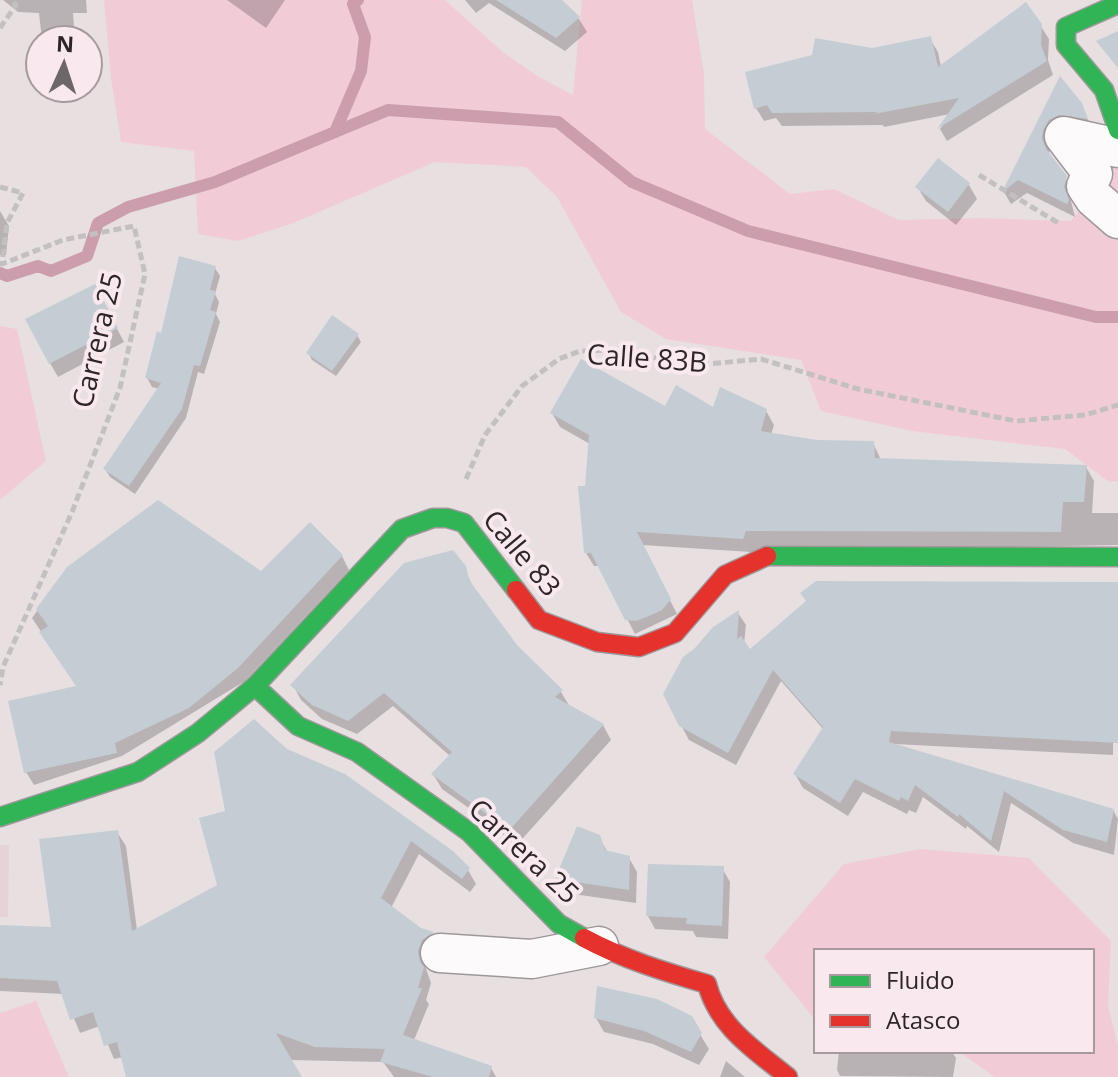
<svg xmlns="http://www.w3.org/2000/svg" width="1118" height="1077" viewBox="0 0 1118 1077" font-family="'Open Sans',sans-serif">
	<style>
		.built { fill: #e5d3d8 }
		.green { fill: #f1ccd7 }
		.shadow { fill: #0003 }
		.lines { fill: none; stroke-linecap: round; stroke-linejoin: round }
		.stream { stroke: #cc9ead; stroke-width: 12 }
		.building { fill: #c4cdd3 }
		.street-casing { stroke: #9e989a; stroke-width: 41 }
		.fast-casing { stroke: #9e989a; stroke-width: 21 }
		.jam-casing { stroke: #9e989a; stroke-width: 21 }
		.path { stroke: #c3c0c1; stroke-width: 5; stroke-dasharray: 8 4; stroke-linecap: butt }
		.street { stroke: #fcfafa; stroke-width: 38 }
		.fast { stroke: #30b455; stroke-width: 18 }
		.jam { stroke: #e5322d; stroke-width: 18 }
		.labels { text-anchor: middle; stroke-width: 8; stroke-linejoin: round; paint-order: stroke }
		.street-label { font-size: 28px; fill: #2c2628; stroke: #f9e8ed }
	</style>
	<rect width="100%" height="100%" fill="#e8dfe1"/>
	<path class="built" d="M 0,845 L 9,845 L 8,917 L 0,917 Z"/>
	<g class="green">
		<path d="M 104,0 L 445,0 L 504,53 L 539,77 L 573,95 L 582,0 L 692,0 L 704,74 L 705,129 L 790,194 L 834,189 L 899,220 L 980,218 L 1071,221 L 1112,168 L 1118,166 L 1118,481 L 1109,482 L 1065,449 L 912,431 L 821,411 L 801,360 L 666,339 L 621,312 L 557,197 L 526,167 L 435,162 L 291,224 L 238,241 L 198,234 L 194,151 L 121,142 L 111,78 Z"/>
		<path d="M 0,326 L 17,329 L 46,461 L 0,500 Z"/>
		<path d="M 920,849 L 1029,858 L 1111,941 L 1108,1005 L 1118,1047 L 1118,1077 L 995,1077 L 958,1051 L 1092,1051 L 1092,951 L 816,951 L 816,1021 L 764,957 L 844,864 Z"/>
		<path d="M 36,1001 L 69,1077 L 0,1077 L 0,1013 Z"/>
	</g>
	<g class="shadow">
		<path d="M 3,0 L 86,0 L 87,13 L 73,13 L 75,40 L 42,40 L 39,13 L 18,12 Z"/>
		<path d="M 227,0 L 285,0 L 266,28 Z"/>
		<path d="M 465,0 L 560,0 L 579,19 L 587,32 L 565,51 L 489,3 L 476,13 Z"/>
		<path d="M 1040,25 L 1049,39 L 1048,60 L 1053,75 L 947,141 L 940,129 L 950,114 L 884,127 L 883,125 L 782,126 L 776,118 L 764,121 L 756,108 L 872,50 L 930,39 L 938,52 L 941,67 Z"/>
		<path d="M 1060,80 L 1080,104 L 1094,132 L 1050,144 L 1049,155 L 1073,192 L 1071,201 L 1075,217 L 1027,193 L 1011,204 L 1004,192 Z"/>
		<path d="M 969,185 L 977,199 L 956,225 L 926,201 L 918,188 Z"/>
		<path d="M 0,211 L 9,226 L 6,255 L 0,255 Z"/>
		<path d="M 215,268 L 220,276 L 215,294 L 219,302 L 216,314 L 220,322 L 204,374 L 198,372 L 186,418 L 135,494 L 110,477 L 105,469 L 160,389 L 152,387 L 147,378 L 162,335 Z"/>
		<path d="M 102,300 L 124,342 L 58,377 L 50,363 Z"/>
		<path d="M 357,335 L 361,342 L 336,376 L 312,360 L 308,353 Z"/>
		<path d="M 666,408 L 766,411 L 774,425 L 771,435 L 817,442 L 873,443 L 881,460 L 1086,467 L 1094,481 L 1092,513 L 1118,513 L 1118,545 L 751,552 L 642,545 L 677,614 L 635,634 L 600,566 L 594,566 L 586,553 L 590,444 L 560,427 L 552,413 Z"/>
		<path d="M 342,556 L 349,570 L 245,681 L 122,756 L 34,785 L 26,772 L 78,687 L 32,618 L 68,568 L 261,574 Z"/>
		<path d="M 464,567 L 475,592 L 516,646 L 561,692 L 570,707 L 603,725 L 611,740 L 515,847 L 494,826 L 442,789 L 433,774 L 450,756 L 393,706 L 357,734 L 322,719 L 301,700 L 293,685 Z"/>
		<path d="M 1118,584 L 1118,743 L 1113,743 L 1113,755 L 894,744 L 1113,810 L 1118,819 L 1114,855 L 1073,843 L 1011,803 L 999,852 L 967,826 L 966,829 L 923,797 L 916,813 L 909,810 L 907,814 L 863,792 L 848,816 L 803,788 L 795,774 L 824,730 L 781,681 L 736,765 L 689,740 L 681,725 L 738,613 L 746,625 L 744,644 L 750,652 Z"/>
		<path d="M 286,750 L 468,870 L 476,884 L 470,892 L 419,854 L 391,908 L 420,930 L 433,934 L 441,947 L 430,955 L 425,966 L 431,983 L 426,1000 L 429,1004 L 414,1040 L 491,1068 L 496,1077 L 394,1077 L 383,1062 L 289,1060 L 299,1077 L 128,1077 L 123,1057 L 114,1059 L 100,1026 L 80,1033 L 64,994 L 0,991 L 0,927 L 53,929 L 117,832 L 126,846 L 137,930 L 219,886 L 227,812 Z"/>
		<path d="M 599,837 L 608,853 L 629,858 L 637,872 L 636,903 L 566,893 L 558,879 Z"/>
		<path d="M 722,868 L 730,882 L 728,939 L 696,937 L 693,931 L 655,929 L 648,916 Z"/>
		<path d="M 596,1018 L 690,1018 L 709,1049 L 699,1065 L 653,1044 L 604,1032 Z"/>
		<path d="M 839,1051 L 952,1052 L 956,1058 L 953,1077 L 840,1076 L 837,1070 Z"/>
		<path d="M 726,1061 L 745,1077 L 720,1077 Z"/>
	</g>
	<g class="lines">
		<g class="stream">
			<path d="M 335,132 L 388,110 L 558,122 L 632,182 L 748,231 L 1096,317 L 1118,317"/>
			<path d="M 0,273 L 7,276 L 38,266 L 51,271 L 87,256 L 98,223 L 128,207 L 215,182 L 335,132 L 361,71 L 365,37 L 353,4 L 358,0"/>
		</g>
	</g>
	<g class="building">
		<path d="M 496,0 L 562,0 L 580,17 L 556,38 Z"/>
		<path d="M 1026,2 L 1042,24 L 1041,45 L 1047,61 L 937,129 L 959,98 L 874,114 L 878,112 L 772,113 L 767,105 L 754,109 L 745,72 L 812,55 L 815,38 L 872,48 L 931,36 L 938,67 Z"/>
		<path d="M 1118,31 L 1118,68 L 1096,41 Z"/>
		<path d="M 1060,76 L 1082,103 L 1088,119 L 1059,115 L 1049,120 L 1043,130 L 1042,139 L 1046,149 L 1067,176 L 1064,187 L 1069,200 L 1067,204 L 1018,180 L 1002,192 Z"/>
		<path d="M 938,158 L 970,183 L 948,212 L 915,187 Z"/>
		<path d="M 179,256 L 216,266 L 210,290 L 216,291 L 210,310 L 216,312 L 200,366 L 194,365 L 182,409 L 129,486 L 103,469 L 161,383 L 145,378 L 157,331 L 161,333 Z"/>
		<path d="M 95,284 L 118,328 L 49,364 L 25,319 Z"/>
		<path d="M 332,315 L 359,334 L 332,371 L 306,353 Z"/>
		<path d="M 581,359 L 665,406 L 676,385 L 713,407 L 720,387 L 767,409 L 761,431 L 817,440 L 874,441 L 875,458 L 1087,465 L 1084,502 L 1063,502 L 1061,532 L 746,531 L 743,539 L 637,532 L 671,599 L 662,610 L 649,616 L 636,621 L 625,620 L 591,553 L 584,553 L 578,486 L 585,486 L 589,435 L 550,413 Z"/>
		<path d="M 158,500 L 261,571 L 310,522 L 343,555 L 238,668 L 189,708 L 115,743 L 117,753 L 24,773 L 8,701 L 76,686 L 39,632 L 48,626 L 36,609 L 67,567 Z"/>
		<path d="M 453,550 L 466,566 L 469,580 L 517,645 L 563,690 L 555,697 L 604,724 L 506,834 L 484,812 L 431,774 L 452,752 L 384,693 L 348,721 L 312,705 L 290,685 L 404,563 Z"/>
		<path d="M 816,581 L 1118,582 L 1118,743 L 891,731 L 889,742 L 1114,809 L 1107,842 L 1063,830 L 1004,791 L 991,841 L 959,814 L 958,817 L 915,785 L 908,801 L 901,797 L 899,801 L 855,779 L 840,803 L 793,774 L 823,727 L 773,670 L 728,753 L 679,726 L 663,694 L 683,657 L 694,649 L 713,627 L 739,610 L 737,639 L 741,636 L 750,649 L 806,601 L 800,593 Z"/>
		<path d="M 254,719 L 287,749 L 345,774 L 453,851 L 470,868 L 462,879 L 411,841 L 381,898 L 421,928 L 434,932 L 422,940 L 418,951 L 420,962 L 424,967 L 418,988 L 422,988 L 403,1035 L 492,1066 L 489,1077 L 433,1077 L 380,1062 L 385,1049 L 315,1047 L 276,1033 L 302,1077 L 126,1077 L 117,1042 L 104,1046 L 93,1012 L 70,1020 L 57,981 L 0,978 L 0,925 L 51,927 L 39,839 L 118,830 L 132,931 L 217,885 L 199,818 L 225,811 L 214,752 Z"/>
		<path d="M 577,826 L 600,835 L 605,850 L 630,856 L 629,890 L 555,879 Z"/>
		<path d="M 648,864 L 724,866 L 722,926 L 686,924 L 687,918 L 646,916 Z"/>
		<path d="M 597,986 L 657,999 L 692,1016 L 702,1033 L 691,1052 L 644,1031 L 594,1018 Z"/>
	</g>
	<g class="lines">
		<defs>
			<g id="street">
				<path d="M 1118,148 L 1064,136 L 1093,174 L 1086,186 L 1094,198 L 1118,219"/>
				<path d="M 440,953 L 532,959 L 599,946"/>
			</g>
			<g id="fast">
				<path d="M 1118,4 L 1066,27 L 1066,45 L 1104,90 L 1118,130"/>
				<path d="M 767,556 L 1118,557"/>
				<path d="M 255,686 L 298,726 L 357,752 L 469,832 L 559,924 L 584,938"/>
				<path d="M 0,817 L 138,772 L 198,733 L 255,686 L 402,529 L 433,518 L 447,518 L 464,523 L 516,590"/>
			</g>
			<g id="jam">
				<path d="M 516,590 L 539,620 L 597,642 L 639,647 L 675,633 L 725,575 L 767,556"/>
				<path d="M 584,938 C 623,959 665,972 707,984 C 718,1027 755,1050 788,1077"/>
			</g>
		</defs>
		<use href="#street" class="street-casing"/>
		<use href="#fast" class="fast-casing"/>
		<use href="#jam" class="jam-casing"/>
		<g class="path">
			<path d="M 0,28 L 16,5 L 11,0"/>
			<path d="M 979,175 L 1060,224"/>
			<path d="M 0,187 L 23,193 L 7,223 L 2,264 L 63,240 L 134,226 L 145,274 L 120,388 L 72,512 L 3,667 L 0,685"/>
			<path d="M 466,479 L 485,435 L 522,386 L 559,359 L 580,351 L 609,350 L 697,365 L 761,359 L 858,389 L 1016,421 L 1085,415 L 1118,405"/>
		</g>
		<use href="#street" class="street"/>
		<use href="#fast" class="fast"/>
		<use href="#jam" class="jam"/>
	</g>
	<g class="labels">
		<g class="street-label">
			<text transform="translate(97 340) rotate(-77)" y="10">Carrera 25</text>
			<text transform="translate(647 358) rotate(4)" y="10">Calle 83B</text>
			<text transform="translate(522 553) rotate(50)" y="10">Calle 83</text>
			<text transform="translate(524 851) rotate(43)" y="10">Carrera 25</text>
		</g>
	</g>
	<rect x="814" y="949" width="280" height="104" fill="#f9e8ed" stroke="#a79a9e" stroke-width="2"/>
	<rect x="830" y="975" width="40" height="12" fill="#30b455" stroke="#a79a9e" stroke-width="2"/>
	<text x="886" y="989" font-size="24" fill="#2c2628">Fluido</text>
	<rect x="830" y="1015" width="40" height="12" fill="#e5322d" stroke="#a79a9e" stroke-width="2"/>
	<text x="886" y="1029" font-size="24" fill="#2c2628">Atasco</text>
	<g transform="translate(64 64) rotate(3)"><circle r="38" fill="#f9e8ed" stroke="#a79a9e" stroke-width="2"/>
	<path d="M0-6L14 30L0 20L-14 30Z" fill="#6e6769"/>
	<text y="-12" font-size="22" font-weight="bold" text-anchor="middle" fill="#2c2628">N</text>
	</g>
</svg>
